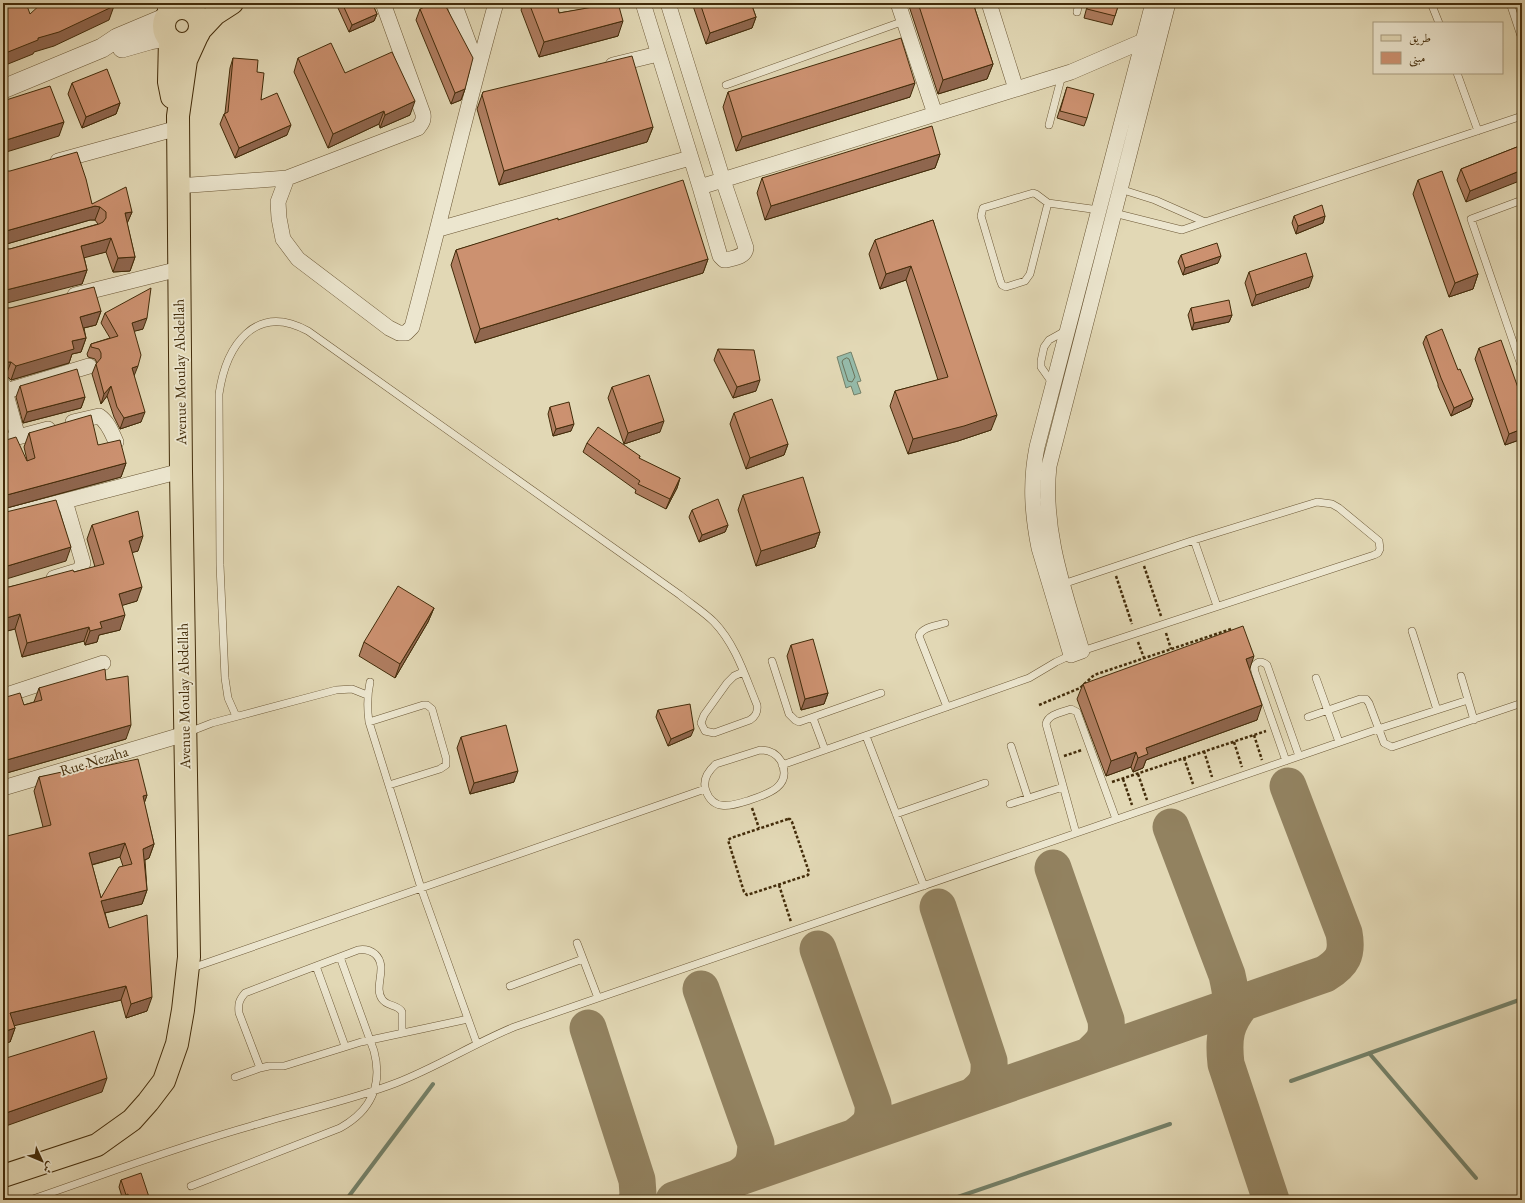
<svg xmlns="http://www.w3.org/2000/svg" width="1525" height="1203" font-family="'EB Garamond',Amiri,serif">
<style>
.water{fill:#95baa9;stroke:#748169}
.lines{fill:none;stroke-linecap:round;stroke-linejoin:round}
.shore{stroke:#6c735a;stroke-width:1}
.stream{stroke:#748169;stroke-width:4}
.taxiway{stroke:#928260;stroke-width:37}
.service-casing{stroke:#6b5735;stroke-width:8}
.minor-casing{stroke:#6b5735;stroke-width:16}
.tertiary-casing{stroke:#6b5735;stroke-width:20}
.primary-casing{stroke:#432c0a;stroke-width:24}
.path{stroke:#432c0a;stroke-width:2.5;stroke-dasharray:3 2;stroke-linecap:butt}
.service{stroke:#ece6cf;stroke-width:7}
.minor{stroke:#ece6cf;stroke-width:15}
.tertiary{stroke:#ece6cf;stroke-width:19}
.primary{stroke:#e2d8b5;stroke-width:22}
.wall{fill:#af7d60;stroke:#432c0a;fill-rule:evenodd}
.shaded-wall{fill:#8f664e;stroke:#432c0a}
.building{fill:#cc9170;stroke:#432c0a;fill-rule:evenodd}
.labels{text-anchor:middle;stroke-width:3.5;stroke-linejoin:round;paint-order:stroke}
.street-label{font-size:15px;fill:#432c0a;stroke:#ece6cf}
</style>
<rect width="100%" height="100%" fill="#e2d8b5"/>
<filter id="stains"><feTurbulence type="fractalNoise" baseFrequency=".005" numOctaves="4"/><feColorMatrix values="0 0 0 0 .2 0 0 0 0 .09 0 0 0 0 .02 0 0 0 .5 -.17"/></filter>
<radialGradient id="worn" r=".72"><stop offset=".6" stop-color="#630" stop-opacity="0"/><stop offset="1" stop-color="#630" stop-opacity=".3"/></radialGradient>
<!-- water -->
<path class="water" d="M851,352L861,381L857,382L861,393L854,395L851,386L846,388L837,357Z"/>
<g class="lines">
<!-- shore -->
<path class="shore" d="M847,358L849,359L855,377L852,382L848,381L842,362L843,360Z"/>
<!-- stream -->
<path class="stream" d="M1369,1053L1476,1178
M1291,1081L1522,999
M346,1200L433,1084
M949,1200L1170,1124"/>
<!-- taxiway -->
<path class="taxiway" d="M1171,827L1227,975C1232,997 1233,1004 1227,1026
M1053,868L1106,1020C1108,1039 1103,1043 1090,1055
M938,907L989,1061C990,1079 987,1085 973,1096
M818,949L873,1104C874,1123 869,1127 855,1137
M701,989L756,1144C755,1161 754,1168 739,1177
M1243,1002C1225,1023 1223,1038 1226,1064L1271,1200
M588,1028L637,1180L638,1194L637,1200
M674,1200L1325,974C1343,963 1348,954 1344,933L1288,786"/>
<defs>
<path id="service" d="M1431,3L1439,23
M1510,3L1522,39
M1077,12L1079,3
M1457,73L1478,131
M726,85L904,21
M1049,125L1062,75
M1522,200L1471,219L1522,368
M1048,203L1030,274L1025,281L1006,287L1002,285L1000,280L981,216L983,208L1033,193L1036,194L1048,203L1099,210
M1114,213L1182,230L1205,222L1155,200L1120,189
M1205,222L1522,116
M1053,384L1041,367V361L1044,347L1049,340L1067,330
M1194,540L1217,606
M1063,584L1194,540L1317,502L1332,504L1339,508L1379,541L1380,549L1378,553L1374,555L1082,651
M945,623C936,626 922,627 919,636L947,707
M1412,631L1437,710
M772,661L789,714L795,720L799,722L881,693
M1461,676L1474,720
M1316,678L1339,742
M370,682C367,696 367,708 369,722L421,888L477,1044
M236,716L228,698L225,678L220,565L219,394C226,346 255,302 308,331L680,595C691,604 704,612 714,622C736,645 745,676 757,705C758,712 756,716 750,720L714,733L705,731L701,723L704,715L727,683L734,676L743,672
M1308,717L1360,699H1366L1369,703L1384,743L1392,747L1522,703
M813,718L825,750
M369,722L423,705H427L432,709L446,758V765L440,769L389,785
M189,732L212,723L336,690L352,689L367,695
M866,736L924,886
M1011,746L1028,798
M760,750C769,750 776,753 781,761C793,786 768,794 750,800C734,805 714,813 706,791C702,780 708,771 716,764Z
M1286,761L1255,672L1254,666C1258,661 1262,661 1267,665L1299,756
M782,765L1029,678L1056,662L1071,655
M1010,804L1063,787
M896,814L985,783
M1076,833L1046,724C1048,714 1063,712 1071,709L1077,712L1116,819
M577,943L598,998
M316,966L345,1046
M192,968L705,789
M510,986L583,959
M260,1068L239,1013C238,1004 239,1000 245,993L358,950C364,949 370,950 375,954C389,967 373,986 382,999C387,1007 398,1004 402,1012V1032
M235,1077L260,1068L269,1066H284L361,1042L468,1019
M191,1186L340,1128C371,1111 383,1085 374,1051L340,957
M30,1200C103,1175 176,1147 251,1126C299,1111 349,1101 396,1083C437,1067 473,1044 514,1027L1378,729L1468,700"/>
<path id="minor" d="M164,3L168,15
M176,3L180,8
M454,3L478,68
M643,3L700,187L720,256L724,260H726C734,258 745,257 746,248L723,180L668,3
M898,3L935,114
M989,3L1016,89
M1153,3L1037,447C1030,482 1032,513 1039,548L1071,655L1082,651C1064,590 1042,530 1049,466L1168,3
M613,65L658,54
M58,161L178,128
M287,178L278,202L279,218L283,239L298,259L389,328L399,333H406L412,327C441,219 466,110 496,3
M177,186L287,178L418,128C422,123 424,120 423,114L383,3
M700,187L1071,72L1143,41L1150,42
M439,229L690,158
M75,295L179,269
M3,384L18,437L3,442
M3,392L89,366
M73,422L99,416C108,422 112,433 116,442
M18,437L48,429
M3,517L181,471
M54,578L77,571L80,569L83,563L65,501
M3,696L103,663
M3,788L185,734"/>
<path id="tertiary" d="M122,48L150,40L168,37
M3,89L102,48L117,38L167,17"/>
<path id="primary" d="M164 26a18 18 0 1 1 36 0a18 18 0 1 1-36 0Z
M200,30L215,14L232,3
M170,39L169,82L172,97
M3,1176L97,1145L132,1120L148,1102L164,1081L177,1044L183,1010L189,957L181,471L178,116L186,60L196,38"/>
</defs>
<!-- service casing -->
<use href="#service" class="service-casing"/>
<!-- minor casing -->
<use href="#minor" class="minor-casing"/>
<!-- tertiary casing -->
<use href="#tertiary" class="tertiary-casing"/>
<!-- primary casing -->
<use href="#primary" class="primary-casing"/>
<!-- path -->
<path class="path" d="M1144,566L1161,616
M1116,576L1132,624
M1166,633L1171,649
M1138,642L1144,658
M1039,705L1080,688L1093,676L1097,674L1231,629
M1254,735L1262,760
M1234,742L1242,767
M1204,751L1212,777
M1064,756L1082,750
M1184,758L1193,784
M1138,774L1147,800
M1123,779L1132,805
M1112,782L1266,731
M752,808L759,828
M788,819H790L792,822L809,872L808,875L747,895L744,892L728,840L731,838Z
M779,885L791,922"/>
<!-- service -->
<use href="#service" class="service"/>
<!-- minor -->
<use href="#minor" class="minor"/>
<!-- tertiary -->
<use href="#tertiary" class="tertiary"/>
<!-- primary -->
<use href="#primary" class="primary"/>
</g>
<!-- wall -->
<path class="wall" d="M340,3H372L377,14L374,21L349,32L338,8Z
M524,3H557L559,13L584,9L582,3H618V36L539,57L521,10Z
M692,3H751L756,17L752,28L706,44Z
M823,3H837L825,7Z
M908,3H973L993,64L987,79L938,94Z
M1088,3H1119L1112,25L1084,18Z
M420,9L465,89L461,100L451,104L416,20Z
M233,58L257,72L261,100L287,135L235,158L220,124L224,114L225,113L230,68Z
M298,58L345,73L410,115L380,128L379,124L328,148L294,72Z
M72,83L120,103L116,114L82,128L68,94Z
M1067,87L1087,118L1084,126L1057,118Z
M483,92L653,127L647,142L499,185L477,109Z
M728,92L910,97L736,151L723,107Z
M1522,145L1466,202L1457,180L1461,169Z
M940,154L935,168L765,220L757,193L762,178Z
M3,169L5,171L92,204L132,212L127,223L135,257L130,271L113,272L106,252L84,257L87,270L82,284L5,249H10L98,224L95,220H90L3,245Z
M1418,180L1478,274L1473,289L1449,297L1413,194Z
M1294,216H1325L1323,223L1296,234L1292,223Z
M558,220L708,259L703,273L475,343L451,265L456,250Z
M933,220L991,430L958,441L908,454L890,406L895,391L938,380L906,280L880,289L869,254L875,240Z
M1181,255L1218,263L1183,275L1178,262Z
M1249,272L1309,287L1252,306L1245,283Z
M3,306L5,308L101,311L96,325L84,328L86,338L81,352L72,354L69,363L11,380L6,375H3Z
M1191,308L1232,315L1229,322L1192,330L1188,315Z
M105,313L143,329L134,331V377L141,422L120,429L114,417L107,396L101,404L92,374L96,364L97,363L95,359L88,357L87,354L91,344L110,338L101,323Z
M1426,336L1458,370L1473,399L1470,407L1451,416L1438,386V384L1423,343Z
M1479,348L1522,439L1505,445L1475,359Z
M718,349L756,391L733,398L714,360Z
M20,386L85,397L81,408L23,423L16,397Z
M612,387L660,432L624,444L608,398Z
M550,407L571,431L553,436L548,414Z
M734,413L788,444L784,455L746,469L730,424Z
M29,433L98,445L126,463L121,477L3,509V441L27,461V460L24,447Z
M587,443L640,456L639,459L680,478L677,488L666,509L635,493L636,490L583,452Z
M743,495L820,532L815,547L756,566L738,510Z
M692,510L728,525L725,532L699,542L689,517Z
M92,525L138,551L132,552L137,601L122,605L120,630L99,635L97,642L85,645L84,641L22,657L15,629L3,632L9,587L74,572L95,567L87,539Z
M434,608L428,622L395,678L359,656L364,642Z
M791,645L828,693L824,704L801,710L787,656Z
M1249,669L1257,720L1146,760L1143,768L1133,772L1131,767L1106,776L1077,699L1083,684Z
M106,680L126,739L3,774V698L24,705L34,702L39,688Z
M658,710L691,736L668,746L656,717Z
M461,737L514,782L470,794L457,748Z
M90,769L147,795L144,803L154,844L149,858L145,860L147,890L142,904L105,913L109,928L147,1011L126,1018L121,1000L14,1025L15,1028L10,1042L43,827L34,791L39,777ZM120,857L123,866L101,898L92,865Z
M121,1180L149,1197L153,1200H123L119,1187Z"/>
<!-- shaded-wall -->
<path class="shaded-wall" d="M827,3H837L825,7Z
M114,6L109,20L54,46L34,52L33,54L3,66V54L38,38Z
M377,14L374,21L349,32L352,25Z
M756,17L752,28L706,44L710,33Z
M623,21L618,36L539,57L544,42Z
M993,64L987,79L938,94L943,80Z
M915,83L910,97L736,151L742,137Z
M465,89L461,100L451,104L455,93Z
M415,101L410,115L380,128L385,115Z
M120,103L116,114L82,128L86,117Z
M384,111L379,124L328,148L333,134Z
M64,122L59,136L3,153V141Z
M291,125L287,135L235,158L239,148Z
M653,127L647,142L499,185L504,171Z
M940,154L935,168L765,220L771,206Z
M1522,170V180L1466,202L1470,191Z
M95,206L100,207L95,220H90L3,245V233L6,231Z
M132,212L126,226L125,213Z
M1325,216L1323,223L1296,234L1298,226Z
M111,238L106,252L76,260L81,246Z
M1221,256L1218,263L1183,275L1185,268Z
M135,257L130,271L113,272L118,258Z
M708,259L703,273L475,343L480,329Z
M911,266L906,280L880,289L886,274Z
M87,270L82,284L3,304V292L6,290Z
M1478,274L1473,289L1449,297L1455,283Z
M1313,276L1309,287L1252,306L1256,295Z
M101,311L96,325L75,330L80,317Z
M1232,315L1229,322L1192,330L1194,323Z
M147,318L143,329L128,333L132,323Z
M86,338L81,352L72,354L69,363L11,380L16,366L72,341Z
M5,362H11L6,375H3V364Z
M138,366L134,376L132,368Z
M760,380L756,391L733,398L737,387Z
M111,386L107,396L101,404L104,394Z
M85,397L81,408L23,423L27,412Z
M1473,399L1470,407L1451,416L1454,408Z
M5,412L3,418V413Z
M145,412L141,422L120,429L124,418Z
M997,415L991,430L958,441L908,454L913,439Z
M664,421L660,432L624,444L628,433Z
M574,424L571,431L553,436L556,429Z
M1522,429V439L1505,445L1509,434Z
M788,444L784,455L746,469L750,458Z
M126,463L121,477L3,509V496Z
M680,478L677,488L666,509L670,499Z
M728,525L725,532L699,542L702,535Z
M820,532L815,547L756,566L761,551Z
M143,536L138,551L124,555L129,541Z
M71,547L66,561L3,580L4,567Z
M142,587L137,601L114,608L119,594Z
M434,608L428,622L395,678L400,664Z
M20,614L15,629L3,632V619Z
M125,615L120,630L99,635L97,642L85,645L90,631L100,622Z
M89,627L84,641L22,657L27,643Z
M7,648L3,660V649Z
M1254,656L1249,671L1246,659Z
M828,693L824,704L801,710L805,699Z
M1262,705L1257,720L1146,760L1143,768L1133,772L1138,758L1146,748Z
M131,725L126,739L3,774V761Z
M694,729L691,736L668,746L671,739Z
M1136,752L1131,767L1106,776L1111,761Z
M518,771L514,782L470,794L474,783Z
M147,795L142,810L143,796Z
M125,843L120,857L83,867L89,853Z
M154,844L149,858L138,863L143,849Z
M147,890L142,904L96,915L101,901Z
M126,986L121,1000L5,1028L10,1013Z
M152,997L147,1011L126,1018L131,1004Z
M15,1028L10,1042L3,1044V1032Z
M107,1078L102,1092L3,1127V1114Z
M128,1194L126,1200H124L126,1195Z"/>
<!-- building -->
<path class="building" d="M3,3H26L30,14L42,3H113L114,6L59,32L38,38V40L3,54Z
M342,3H372L377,14L352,25Z
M434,3H444L473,58L465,89L455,93L420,9Z
M529,3H557L559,13L593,7L592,3H618L623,21L544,42Z
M700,3H751L756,17L710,33Z
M918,3H973L993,64L943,80Z
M1089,3H1119L1115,16L1087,9Z
M901,38L915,83L742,137L728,92Z
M331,43L345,73L392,52L415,101L385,115L384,111L333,134L298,58Z
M632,56L653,127L504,171L482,95L483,92Z
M233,58L258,60L257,72L264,73L261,100L277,93L291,125L239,148L224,114L228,112Z
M107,69L120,103L86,117L72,83Z
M50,86L64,122L3,141V101Z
M1067,87L1094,94L1087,118L1060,111Z
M932,126L940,154L771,206L762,178Z
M1522,145V170L1470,191L1461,169Z
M77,152L86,179L92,204L126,187L132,212L125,213L135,257L118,258L111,238L81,246L87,270L6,290L3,292V247L5,249H10L99,224L103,222L106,218V212L100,207L95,206L6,231L3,233V169L5,171H10Z
M1442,171L1478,274L1455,283L1418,180Z
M683,180L708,259L480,329L456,250L558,218V220Z
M1322,205L1325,216L1298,226L1294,216Z
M933,220L997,415L964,426L913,439L895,391L948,377L911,266L886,274L875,240Z
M1217,243L1221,256L1185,268L1181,255Z
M1306,253L1313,276L1256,295L1249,272Z
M94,287L101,311L80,317L86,338L72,341L74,349L16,366L11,362H5L3,364V306L5,308H10Z
M151,288L147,318L132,323L141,355L138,366L132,368L145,412L124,418L117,407L111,386L104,394L96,364L101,358V353L99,349L91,347V344L118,336L105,313Z
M1229,300L1232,315L1194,323L1191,308Z
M1442,329L1458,370L1460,369L1473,399L1454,408L1441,378L1426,336Z
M1501,340L1522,399V429L1509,434L1479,348Z
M718,349L754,350L760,380L737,387Z
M77,369L85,397L27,412L20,386Z
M649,375L664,421L628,433L612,387Z
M772,399L788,444L750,458L734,413Z
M569,402L574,424L556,429L550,407Z
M3,406L5,412L3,413Z
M91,415L98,445L120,440L126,463L3,496V441L16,437L27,461L35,458L29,433Z
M598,427L640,456L639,458L680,478L670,499L638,484L640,481L587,443Z
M803,477L820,532L761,551L743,495Z
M718,499L728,525L702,535L692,510Z
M56,500L71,547L4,567V570L3,571V510L6,512Z
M138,511L143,536L129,541L142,587L119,594L125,615L100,622L102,628L90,631L89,627L27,643L20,614L3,619V585L9,587L73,570L74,572L104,564L92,525Z
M398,586L434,608L400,664L364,642Z
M1243,626L1254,656L1246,659L1262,705L1146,748L1148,754L1138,758L1136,752L1111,761L1083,684Z
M3,632L7,648L3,649Z
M813,639L828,693L805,699L791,645Z
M105,669L106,680L128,676L131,725L3,761V698L20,693L24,705L42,700L39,688Z
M690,704L694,729L671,739L658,710Z
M506,725L518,771L474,783L461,737Z
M138,759L147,795L143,796L154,844L143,849L147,890L101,901L109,928L147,915L152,997L131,1004L126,986L10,1013L15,1028L3,1032V837L51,825L39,777L89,766L90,769ZM125,843L132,864L119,867L101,898L89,853Z
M94,1031L107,1078L3,1114V1059Z
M141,1173L149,1197L152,1196L153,1200H130L128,1194L126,1195L121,1180Z"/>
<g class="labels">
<!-- street labels -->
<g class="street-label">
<text transform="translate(180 372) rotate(-91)" y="5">Avenue Moulay Abdellah</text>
<text transform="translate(184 696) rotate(-91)" y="5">Avenue Moulay Abdellah</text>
<text transform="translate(94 761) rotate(-17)" y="5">Rue Nezaha</text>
</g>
</g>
<!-- margin -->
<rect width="1525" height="1203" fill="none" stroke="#e2d8b5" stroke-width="16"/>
<rect x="4" y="4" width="1517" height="1195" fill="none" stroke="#432c0a" stroke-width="2"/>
<rect x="8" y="8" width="1509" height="1187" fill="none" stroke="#432c0a"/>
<!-- legend -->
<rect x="1373" y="22" width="130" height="52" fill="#ece6cf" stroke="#a89c80"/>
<rect x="1381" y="35" width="20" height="6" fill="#e2d8b5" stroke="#a89c80"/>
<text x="1409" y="42" font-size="12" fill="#432c0a">طريق</text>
<rect x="1381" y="52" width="20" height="12" fill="#cc9170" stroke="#a89c80"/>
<text x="1409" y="62" font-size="12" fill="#432c0a">مبنى</text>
<!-- north arrow -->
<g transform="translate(42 1161) rotate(134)" stroke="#ece6cf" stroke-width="3" paint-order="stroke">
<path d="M0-3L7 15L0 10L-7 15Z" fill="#432c0a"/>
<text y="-6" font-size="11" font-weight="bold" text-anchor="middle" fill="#432c0a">ش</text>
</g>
<rect width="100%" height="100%" filter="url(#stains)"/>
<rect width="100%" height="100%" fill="url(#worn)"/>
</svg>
